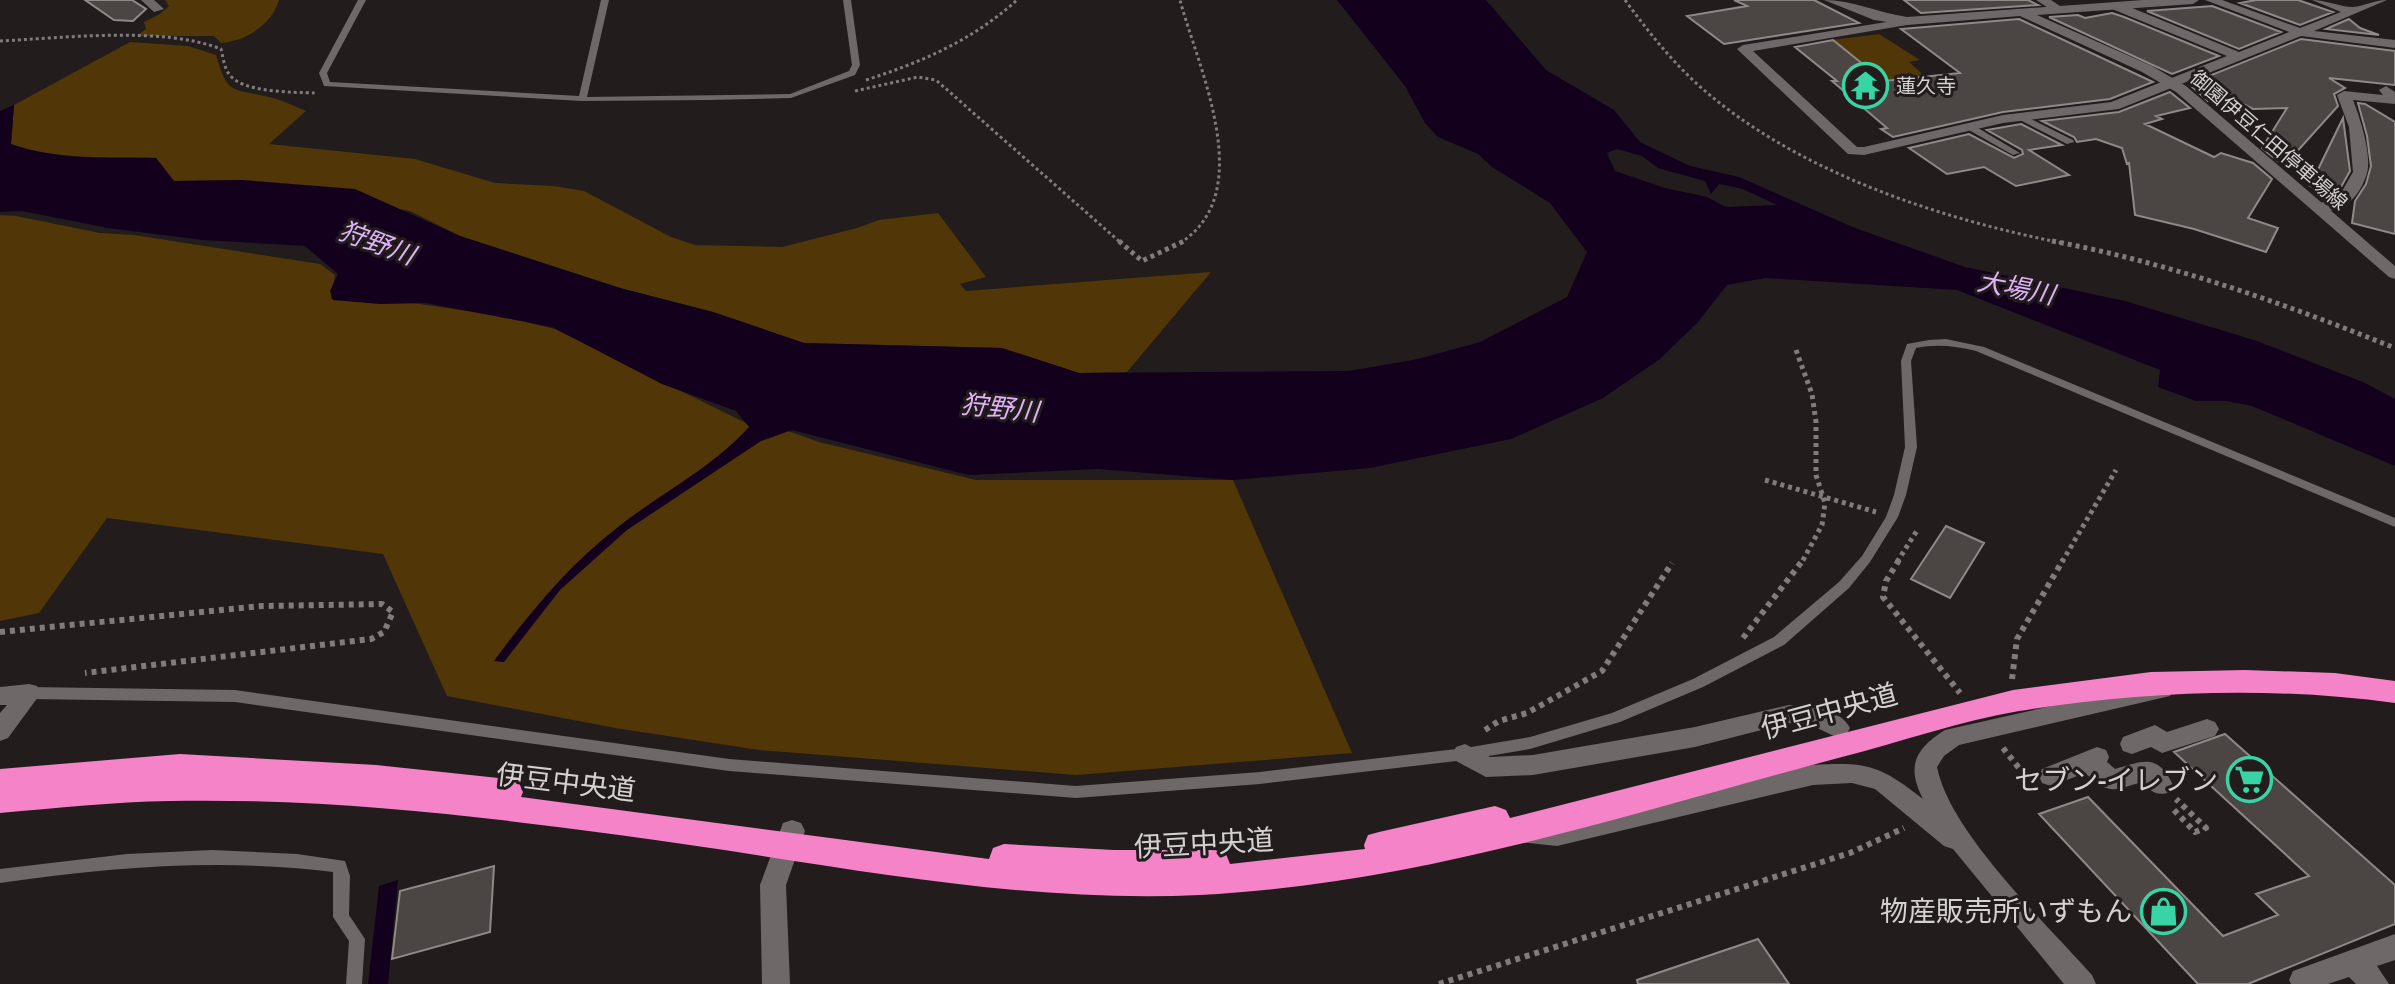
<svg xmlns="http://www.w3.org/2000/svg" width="2395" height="984" font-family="'Archivo Narrow','Noto Sans JP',sans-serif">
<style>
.green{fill:#513607}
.water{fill:#12001d;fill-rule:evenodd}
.building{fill:#4b4644;stroke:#8f8987;stroke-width:2}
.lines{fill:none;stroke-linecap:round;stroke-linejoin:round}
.path-far2{stroke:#807b7c;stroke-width:3;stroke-dasharray:3 3;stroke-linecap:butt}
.path-far1{stroke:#807b7c;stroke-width:5;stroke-dasharray:4 4;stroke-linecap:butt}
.path{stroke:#807b7c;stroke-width:6;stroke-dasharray:5 5;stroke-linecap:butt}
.lane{fill:#6e6868;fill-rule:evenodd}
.street{fill:#6e6868;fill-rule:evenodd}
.secondary{fill:#6e6868;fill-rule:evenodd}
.highway{fill:#f483c8;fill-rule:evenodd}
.labels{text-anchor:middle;stroke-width:6;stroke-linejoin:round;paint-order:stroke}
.far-poi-label{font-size:20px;fill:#d5d1d2;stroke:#221c1d;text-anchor:start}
.far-street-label{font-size:20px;fill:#d5d1d2;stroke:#221c1d}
.water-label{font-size:26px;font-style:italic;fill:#e0b2f9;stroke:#221c1d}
.near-street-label{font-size:28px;fill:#d5d1d2;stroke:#221c1d}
.near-poi-label{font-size:28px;fill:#d5d1d2;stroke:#221c1d;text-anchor:end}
</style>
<rect width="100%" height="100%" fill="#221c1d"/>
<!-- green -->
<path class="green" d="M165,0H279C272,25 245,41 221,43L214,36H137L146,29L144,22L160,14L169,6Z
M1879,34L1920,60L1909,62L1938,88L1903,92L1832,40Z
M130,42L188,46L216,55C228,96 232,88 269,97C282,100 294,106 306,111L269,144L415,159L495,183L554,186L584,191L671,237L695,245L782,247L857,228L879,220L938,213L986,277L960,284L966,291L1211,272L1127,372L1079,373L1002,348L804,343L713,312L620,288L460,236L410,211L242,180L174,181L156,158C108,157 58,160 11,144L14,105Z
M0,215L16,216L100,233L134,235L320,264L335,275L331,299L413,303L501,316L555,329L752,426L788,431L819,442L976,480H1233L1352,753L1076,775L759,750L615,728L447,696L383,554L107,518L39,613L0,621Z"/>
<!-- water -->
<path class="water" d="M1337,0H1486L1546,70L1614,110L1640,142L1690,166L1739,177L1855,228L1965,267L2125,301L2257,341L2365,383L2395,399V466L2252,406L2226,401H2196L2158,387L2160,370L1957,290L1765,278L1727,285L1698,322L1660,359L1603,398L1511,439L1370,468L1233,480L1098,469L968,475L792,430L761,441L627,530L560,590L504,662L494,661C531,611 569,565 618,527C661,493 712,468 749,427L736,411L662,384L552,327L426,303L380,304L333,300L330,291L338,274L305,246L203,240L108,228L22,211L0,212V111L14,105L11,144C57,161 109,157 156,158L174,181L242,180L355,189L460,236L620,288L713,312L804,343L1002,348L1079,373L1349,371L1418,359L1480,342L1567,297L1587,252L1550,203L1492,167L1478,154L1438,137L1425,123L1405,86ZM1617,149L1642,156L1658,168L1705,181L1711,194L1719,184L1743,189L1777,205L1726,207L1707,197L1665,188L1615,171L1607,153Z
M398,880L388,984H368L379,886Z"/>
<!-- building -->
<path class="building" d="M85,0H132L146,9L133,21L114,20Z
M1734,0H1814L1859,23L1724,44L1687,16L1747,6Z
M1904,0H2028L2038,5L1921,13Z
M2256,0H2298L2333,12L2300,25L2240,3Z
M2212,6L2281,32L2239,49L2147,11Z
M2112,13L2124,17L2219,56L2172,74L2049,17L2078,15L2085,18Z
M2019,19L2153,82L2110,99L2003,112L1893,137L1881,129L1887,128L1832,81H1837L1795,47L1833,40L1884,81L1960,73L1901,29Z
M2349,19L2360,28L2379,35L2326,29Z
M2301,39L2395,51V85L2329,78L2345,88L2334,94L2338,106L2284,166L2262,148L2287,108L2253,109L2226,95L2208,101L2189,84Z
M2170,92L2190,108L2156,116L2162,119L2145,124L2214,157L2221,153L2253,163L2272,179L2248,218L2278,228L2266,252L2194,229L2135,215L2129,163L2127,164L2122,148L2096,139L2077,142L2074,137L2042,121L2119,112Z
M2358,103L2365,104L2395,122V234L2352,223L2355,201L2366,184L2371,166L2367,136Z
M2343,118L2350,171L2337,194L2310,186Z
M2021,124L2062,145L2029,150L2069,175L2016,186L1984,167L1947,174L1909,148L1969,134L2014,158L2023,154L2022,150L1987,130Z
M1946,526L1984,543L1950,598L1911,579Z
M2225,734L2395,885V924L2248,984H2198L2039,814L2088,797L2223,936L2278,915L2256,894L2309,876L2174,752Z
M494,866L490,932L392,959L400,891Z
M1758,939L1789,984H1638L1637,980Z"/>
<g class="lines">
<!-- path-far2 -->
<path class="path-far2" d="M1625,0C1647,30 1669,58 1696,83C1793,171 1937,218 2062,243
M0,41C63,38 163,26 221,49C223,57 224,67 229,74C242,93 293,92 315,93
M866,80C922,62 973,40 1017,0
M855,91L918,77L936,80L1121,243
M1180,243C1259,193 1198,68 1180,0"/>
<!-- path-far1 -->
<path class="path-far1" d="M1119,241L1142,261L1184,241
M2052,241C2170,263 2283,303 2395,348
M1796,350L1812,394L1816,422V475L1825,503L1822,525L1802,562
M1765,480L1876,512
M1897,562L1918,529
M2062,562L2116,470"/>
<!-- path -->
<path class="path" d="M1899,560L1886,581L1883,597L1960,693
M0,632L262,606L382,604L393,612L384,632L371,639L85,673
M1743,638L1803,560
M2012,679L2017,639L2063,560
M1485,730L1499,721L1527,713L1602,671L1672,563
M2003,748L2027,778
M2174,810L2195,832L2206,828L2176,799
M1439,984L1850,853L1904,828"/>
<!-- lane -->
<path class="lane" d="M358,0H366L327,73L330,82L579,96L601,0H609L587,97L790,94L849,71L852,65L843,0H851L860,65L855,75L791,98L710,100L582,101L324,86L319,73Z
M2021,114L2073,140L2074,142L2067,144L2018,119L2017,117Z
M1967,125H1973L2020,153L2013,155L1967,129Z
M1946,339L1984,347L2395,518V527L1976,351C1956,346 1936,344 1916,348L1911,361L1917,447L1906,495L1898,517L1870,562L1849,588L1784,645L1703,687L1620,722L1530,749L1465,760L1260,784L1076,798L729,771L235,702L29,699L24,697L22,693L24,689L29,687L235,690L729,759L1076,786L1260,772L1465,748L1530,737L1612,713L1693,679L1774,637L1839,582L1862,556L1886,517L1894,495L1905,447L1901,361L1907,344L1929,340Z
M212,850L297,854L345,861L350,876L349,915L365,939L362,984H346L349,941L333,917V872C221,858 111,867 0,883V869L127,854Z"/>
<!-- street -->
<path class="street" d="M141,0H154L164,9L154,12Z
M2036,0H2051L2066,10L2056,13Z
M2205,0H2222L2300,28L2341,12L2312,0C2325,0 2345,8 2353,7C2365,6 2374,0 2387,0L2314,31L2395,40V48L2301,36L2119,109L2003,123L1864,155L1848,154L1737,49L1743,45L1911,18V24L1907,25L1753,51L1857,147H1864L2003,115L2111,102L2227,56L2112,9V3H2120L2239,52L2289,32Z
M2386,86L2395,92V104L2353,100C2360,118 2372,154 2367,173C2359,200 2340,216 2312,210V204L2337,200L2353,172L2349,127L2337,95L2344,91L2383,95L2379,90Z
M29,684L37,686L41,693L8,738L0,741V713L7,705H0V687Z
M1789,705C1809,706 1840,708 1850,728L1846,735L1838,738L1811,725L1789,723L1695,747L1533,775L1486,777L1456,761L1453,754L1456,747L1465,744L1490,757L1533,755L1695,727Z
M2207,719L2215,722L2219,729L2215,736L2162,753L2151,747L2132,754L2123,751L2120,744L2123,737L2155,725L2167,732Z
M2097,747L2106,750L2109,757L2107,762L2115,769C2143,761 2158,753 2173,785L2170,792C2156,797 2151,791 2142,782C2112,791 2110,795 2085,773L2051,786L2042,783L2039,776L2042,769Z
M792,820L801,823L805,831L786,885L790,984H762L760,885L783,823Z
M2395,934V960L2377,966L2389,984H2356L2349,977L2328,984H2291L2289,980L2293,971Z"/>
<!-- secondary -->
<path class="secondary" d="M1824,0C1852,0 1879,13 1907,17L2143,0H2199L2193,4L2037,15L2152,66L2186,86L2395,266V279L2389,277L2176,92L2142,72L2020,16L1907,25L1874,20Z
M2162,681L2170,684L2174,690L2170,696L1959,745L1944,756L1937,767C1950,833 2046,923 2092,975L2096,984H2064L1953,849L1944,846L1875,789L1852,783L1813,785L1557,846L1520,842L1516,834L1520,826L1529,823L1557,824L1813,765C1868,762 1879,765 1923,799C1906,766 1915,749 1945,730Z"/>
<!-- highway -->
<path class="highway" d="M2245,670L2335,673L2395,681V703C2269,686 2144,691 2019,711C1960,721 1900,742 1842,757C1631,813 1419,884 1200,895C1005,904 812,860 619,835C471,815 320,798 170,801C113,802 57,808 0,813V769L180,754L376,765L508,779L519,783L523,792L521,797L989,859L993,848L1004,844L1114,850H1215L1226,854L1230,864L1365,849L1364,845L1368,835L1379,832L1495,806L1506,810L1510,818L2013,690L2151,672Z"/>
</g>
<!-- icons -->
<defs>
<symbol id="temple-ring" viewBox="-11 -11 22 22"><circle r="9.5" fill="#221c1d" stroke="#38d4a6" stroke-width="1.5"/><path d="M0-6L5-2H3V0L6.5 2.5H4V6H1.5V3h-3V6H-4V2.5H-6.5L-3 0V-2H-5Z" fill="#38d4a6"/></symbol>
<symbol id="supermarket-ring" viewBox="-11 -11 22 22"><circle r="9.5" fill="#221c1d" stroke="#38d4a6" stroke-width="1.5"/><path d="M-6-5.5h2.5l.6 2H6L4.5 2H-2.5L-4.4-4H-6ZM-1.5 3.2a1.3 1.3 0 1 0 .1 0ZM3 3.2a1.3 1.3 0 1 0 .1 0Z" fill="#38d4a6"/></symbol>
<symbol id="shop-ring" viewBox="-11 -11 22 22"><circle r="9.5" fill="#221c1d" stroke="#38d4a6" stroke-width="1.5"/><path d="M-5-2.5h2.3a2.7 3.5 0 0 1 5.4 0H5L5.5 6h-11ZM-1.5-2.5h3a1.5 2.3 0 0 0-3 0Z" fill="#38d4a6"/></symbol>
</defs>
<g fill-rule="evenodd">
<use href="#temple-ring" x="1840" y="60" width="51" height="51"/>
<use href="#supermarket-ring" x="2224" y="754" width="51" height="51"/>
<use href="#shop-ring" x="2138" y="886" width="51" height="51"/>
</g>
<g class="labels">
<!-- far-poi labels -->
<g class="far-poi-label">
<text x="1896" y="93">蓮久寺</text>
</g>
<!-- far-street labels -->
<g class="far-street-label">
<text transform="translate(2269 140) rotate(41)" y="7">御園伊豆仁田停車場線</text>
</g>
<!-- water labels -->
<g class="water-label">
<text transform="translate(377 243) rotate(20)" y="9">狩野川</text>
<text transform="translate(2016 288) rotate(11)" y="9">大場川</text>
<text transform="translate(1000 408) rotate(6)" y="9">狩野川</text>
</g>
<!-- near-street labels -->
<g class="near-street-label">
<text transform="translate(1829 711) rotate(-15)" y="10">伊豆中央道</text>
<text transform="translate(566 782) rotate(7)" y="10">伊豆中央道</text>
<text transform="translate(1204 843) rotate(-3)" y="10">伊豆中央道</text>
</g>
<!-- near-poi labels -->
<g class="near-poi-label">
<text x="2218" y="790">セブン-イレブン</text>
<text x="2132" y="921">物産販売所いずもん</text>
</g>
</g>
</svg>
